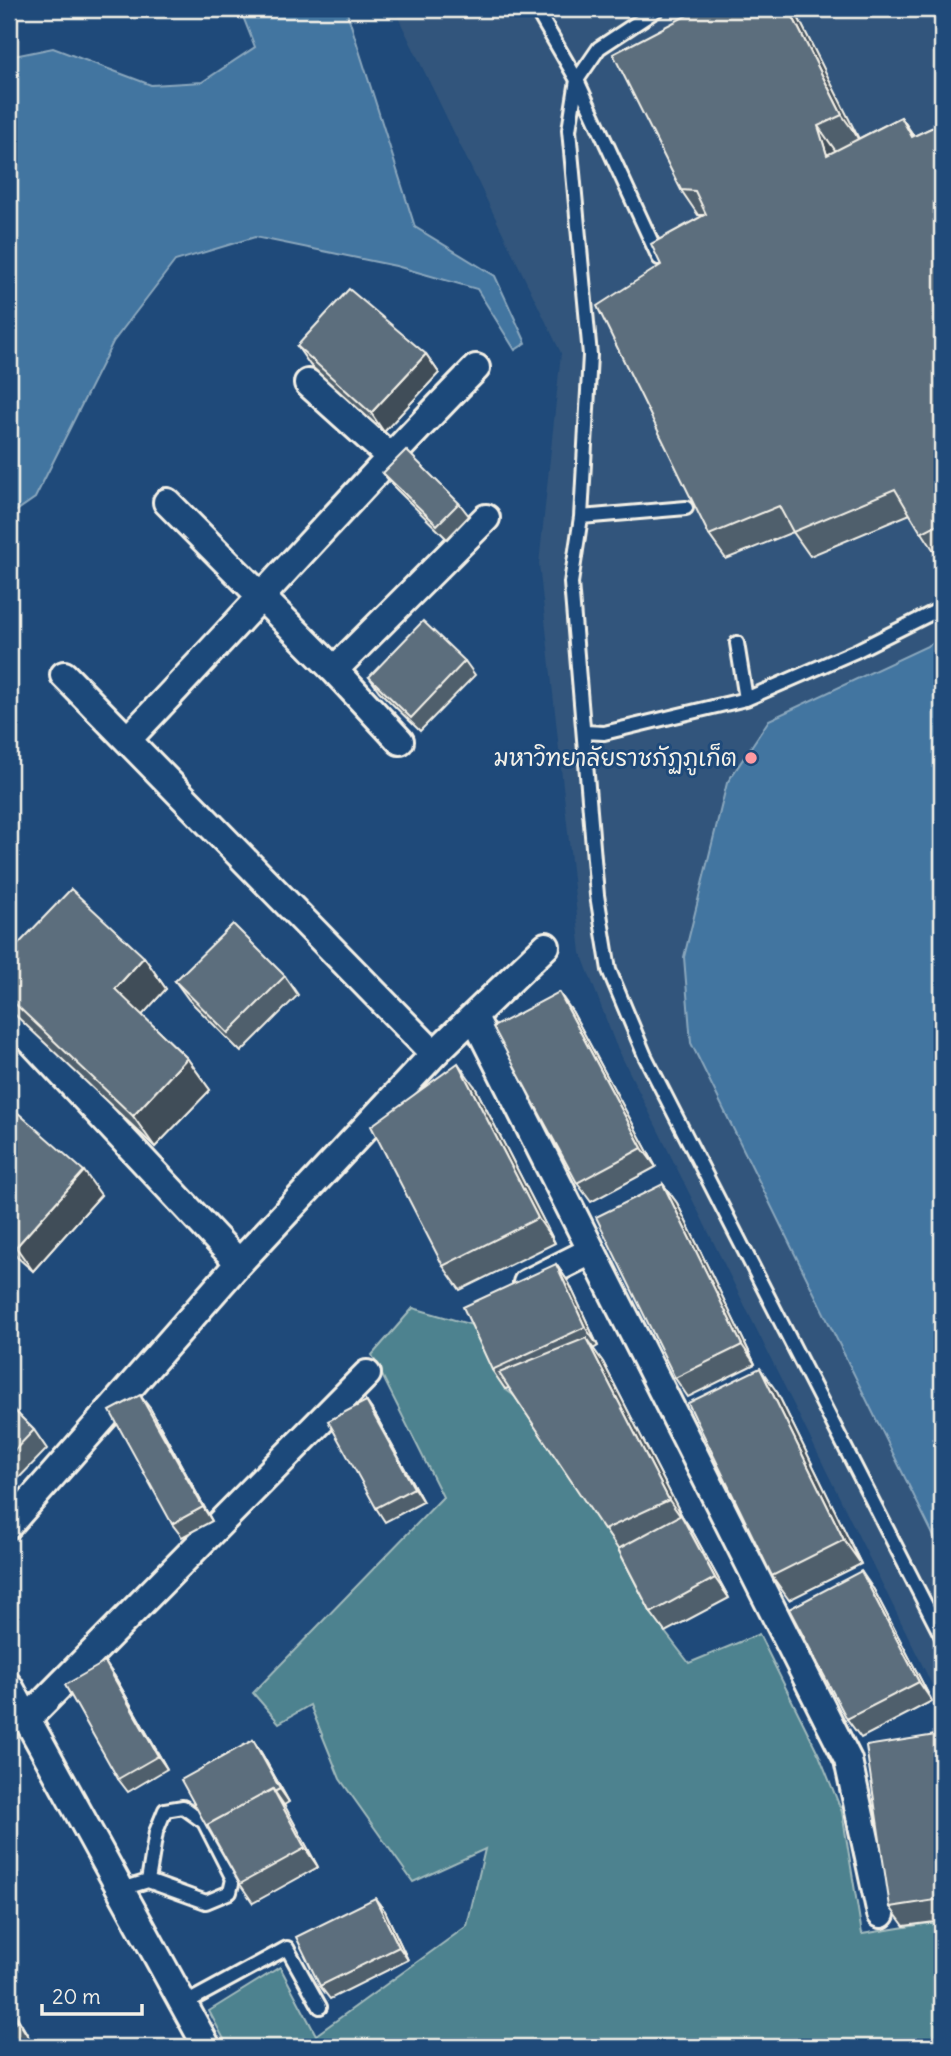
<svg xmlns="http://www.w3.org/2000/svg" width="951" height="2056" font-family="Delius,'Playpen Sans Thai',sans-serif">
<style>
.built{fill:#31557b}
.green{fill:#4e828f;stroke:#a1babc;stroke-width:2}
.water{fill:#4375a0;stroke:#8aa7bd;stroke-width:2}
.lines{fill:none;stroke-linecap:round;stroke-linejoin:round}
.lane-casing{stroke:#f4f1e8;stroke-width:18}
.street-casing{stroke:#f4f1e8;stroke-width:32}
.lane{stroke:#1f4a7a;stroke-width:12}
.street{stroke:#1f4a7a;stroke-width:26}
.wall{fill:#4f5f6c;stroke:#f4f1e8;stroke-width:2}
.shaded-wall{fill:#404d58;stroke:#f4f1e8;stroke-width:2}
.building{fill:#5c6e7d;stroke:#f4f1e8;stroke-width:2}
.poi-dot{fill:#ff9aa2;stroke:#1f4a7a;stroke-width:2.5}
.labels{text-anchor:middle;stroke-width:6;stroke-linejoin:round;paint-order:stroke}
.poi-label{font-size:23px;fill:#f4f1e8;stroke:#1f4a7a;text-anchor:end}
</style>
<rect width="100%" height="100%" fill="#1f4a7a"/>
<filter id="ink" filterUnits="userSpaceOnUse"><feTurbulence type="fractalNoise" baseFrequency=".0143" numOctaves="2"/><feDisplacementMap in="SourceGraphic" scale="14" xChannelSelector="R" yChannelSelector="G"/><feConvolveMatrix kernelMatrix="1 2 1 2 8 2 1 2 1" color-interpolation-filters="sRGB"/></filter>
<g filter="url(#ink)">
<!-- built -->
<path class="built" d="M394,9H942V1705L615,1043L581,953L539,564L561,353Z"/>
<!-- green -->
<path class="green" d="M413,1308L476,1326L505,1389L516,1397L631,1568L665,1632L689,1663L759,1634L819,1755L842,1812L862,1934L942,1921V2047H228L209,2011L280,1967L316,2035L467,1926L485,1849L413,1882L340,1779L310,1705L279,1723L253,1693L443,1497L372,1355Z"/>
<!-- water -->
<path class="water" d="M240,9H346L415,227L495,276L526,343L515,350L477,289L396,266L255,237L175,261L113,342L35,498L9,516V57L53,48L151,85L202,82L255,47Z
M942,639V1553L691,1043L684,957L727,783L769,720Z"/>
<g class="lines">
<defs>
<path id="lane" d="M536,9L577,80L659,258
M658,9L599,48L577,80L569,130L590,355L581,517L571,583L597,895L609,970L645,1056L942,1637
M581,517L686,508
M746,699L856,651L942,608
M584,732L604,733L746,699L737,643
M122,1889L148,1881L206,1902L230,1892L233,1879L204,1822L183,1807L165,1810L156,1832L148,1881
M184,2004L287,1948L320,2007"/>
<path id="street" d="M308,383L389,456
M167,502L334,670L400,741
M334,670L486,518
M64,675L434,1054
M128,739C245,617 357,489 476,368
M9,1017L239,1263
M474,1017L848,1760L881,1914
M527,1283L591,1251
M9,1525L239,1263L434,1054L546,946
M9,1686L207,2047
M29,1717L367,1374"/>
</defs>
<!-- lane casing -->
<use href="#lane" class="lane-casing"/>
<!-- street casing -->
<use href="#street" class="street-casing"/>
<!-- lane -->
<use href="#lane" class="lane"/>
<!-- street -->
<use href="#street" class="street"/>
</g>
<!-- wall -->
<path class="wall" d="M699,9H794L858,139L901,117L914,136L942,123V555L938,557L910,514L810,556L793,532L726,559L709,535L661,265L704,215H698L681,190Z
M297,346L426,354L439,373L384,432L310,365Z
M383,473L459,503L469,516L447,539L393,486Z
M465,661L475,675L420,731L379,691L369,677Z
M9,954L144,957L166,989L142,1015L187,1058L210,1090L155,1147L9,1009Z
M285,976L298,995L241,1052L189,1000L175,981Z
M572,1011L656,1167L591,1202L577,1183Z
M475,1087L555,1243L460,1290L443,1266Z
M9,1105L101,1195L33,1271L9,1250Z
M663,1184L677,1203L755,1364L688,1397L675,1378Z
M556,1264L569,1283L598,1346L593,1349L603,1362L682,1516L694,1534L729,1598L665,1632L651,1613L618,1549L509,1388L505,1389L492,1370Z
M777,1392L861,1564L789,1600L772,1576Z
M366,1401L375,1414L423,1502L385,1522L376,1508Z
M9,1405L34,1430L47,1449L13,1484L9,1480Z
M150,1408L212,1521L182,1537L172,1524Z
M874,1590L932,1701L861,1738L847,1719Z
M114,1675L167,1769L128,1792L118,1779Z
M942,1734V1921L904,1926L890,1907Z
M253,1740L262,1754L289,1802L284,1805L318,1867L253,1903L240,1884L208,1829Z
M385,1911L408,1960L330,1999L320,1986Z
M9,2003L31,2041L21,2047H9Z"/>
<!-- shaded-wall -->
<path class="shaded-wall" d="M789,9H794L859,139L842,115Z
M901,117L918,142L912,137Z
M818,126L835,150L844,179L827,155Z
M426,354L439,373L384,432L371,413Z
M144,957L166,989L137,1021L115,989Z
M559,992L572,1011L656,1167L642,1148Z
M187,1058L210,1090L155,1147L133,1116Z
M458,1063L475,1087L555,1243L538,1218Z
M84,1171L101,1195L33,1271L16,1247Z
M663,1184L677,1203L755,1364L742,1345Z
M556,1264L569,1283L598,1346L585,1327Z
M586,1338L603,1362L682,1516L694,1534L729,1598L715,1578L686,1524L669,1500Z
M760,1368L777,1392L861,1564L844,1540Z
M140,1395L150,1408L212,1521L203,1507Z
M366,1401L375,1414L423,1502L414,1488Z
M861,1571L874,1590L932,1701L919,1682Z
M105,1662L114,1675L167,1769L158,1756Z
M253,1740L262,1754L289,1802L280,1789Z
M273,1789L286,1808L318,1867L305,1848Z
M375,1898L385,1911L408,1960L399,1947Z
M9,2003L31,2041L9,2007Z"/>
<!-- building -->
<path class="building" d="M699,9H789L842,115L818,126L827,155L901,117L912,137L942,123V522L921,533L895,489L793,532L779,506L709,535L597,306L661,265L651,244L706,214L695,191L681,190L613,54Z
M349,289L426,354L371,413L297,346Z
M406,450L459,503L437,525L383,473Z
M423,621L465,661L411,718L369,677Z
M71,889L144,957L115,989L187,1058L133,1116L9,998V954Z
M233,924L285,976L228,1033L175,981Z
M559,992L642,1148L577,1183L493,1027Z
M458,1063L538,1218L443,1266L371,1126Z
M9,1105L84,1171L16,1247L9,1240Z
M663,1184L742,1345L675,1378L596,1217Z
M556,1264L585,1327L492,1370L463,1307Z
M586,1338L669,1500L604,1530L499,1373Z
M760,1368L844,1540L772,1576L688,1403Z
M140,1395L203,1507L172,1524L110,1411Z
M366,1401L414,1488L376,1508L328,1421Z
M9,1405L34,1430L9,1456Z
M681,1515L715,1578L651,1613L618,1549Z
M861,1571L919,1682L847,1719L789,1609Z
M105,1662L158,1756L118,1779L65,1685Z
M942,1734V1899L890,1907L866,1746Z
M253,1740L280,1789L274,1792L273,1789L207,1825L208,1829L181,1780Z
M273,1789L305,1848L240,1884L207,1825Z
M375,1898L399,1947L320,1986L296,1937Z
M9,2007L17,2022L9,2027Z"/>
</g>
<!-- markers -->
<circle class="poi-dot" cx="751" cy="758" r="7"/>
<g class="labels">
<!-- poi labels -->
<g class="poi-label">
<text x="737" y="766">มหาวิทยาลัยราชภัฏภูเก็ต</text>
</g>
</g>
<!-- margin -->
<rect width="951" height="2056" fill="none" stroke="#1f4a7a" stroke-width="35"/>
<rect x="18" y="18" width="916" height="2021" fill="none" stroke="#f4f1e8" stroke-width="2.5" filter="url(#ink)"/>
<!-- scale -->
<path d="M42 2004v10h100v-10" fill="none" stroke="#f4f1e8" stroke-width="3.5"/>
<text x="52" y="2004" font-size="21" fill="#f4f1e8" stroke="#1f4a7a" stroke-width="5" paint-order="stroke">20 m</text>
</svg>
